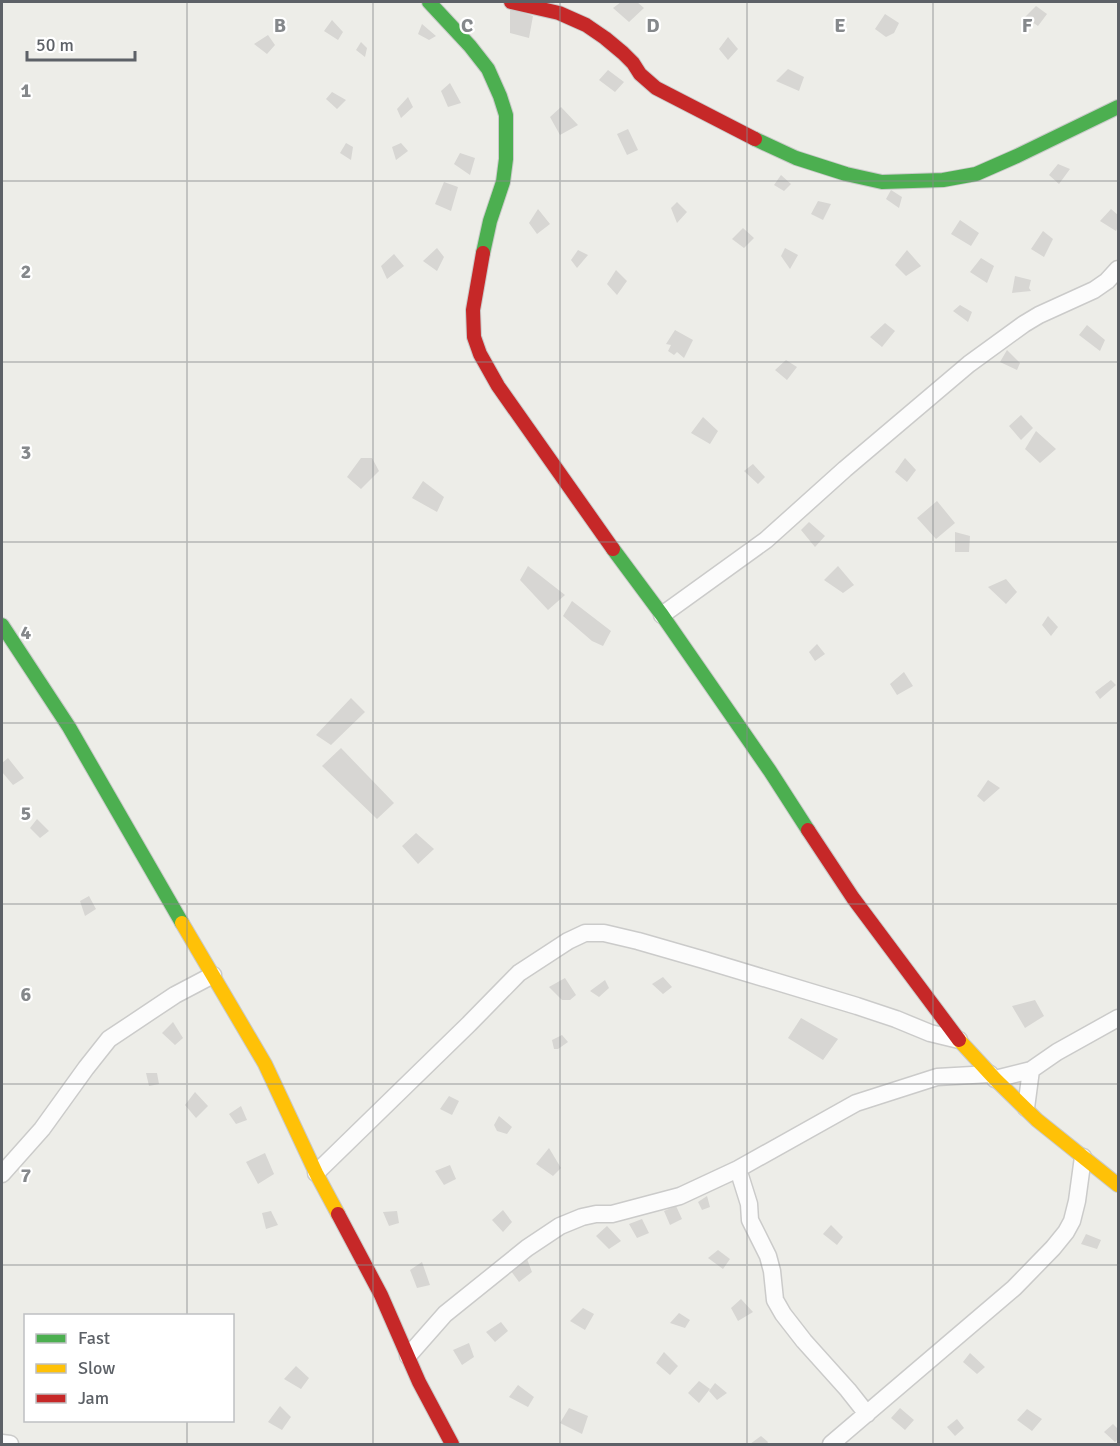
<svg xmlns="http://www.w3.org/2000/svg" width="1120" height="1446" font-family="Signika,sans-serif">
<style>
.building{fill:#d7d6d3}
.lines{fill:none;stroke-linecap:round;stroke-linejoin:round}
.street-casing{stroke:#cbcbca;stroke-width:19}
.fast-casing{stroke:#c9cac9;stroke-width:16}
.slow-casing{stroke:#c9cac9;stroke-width:16}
.jam-casing{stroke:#c9cac9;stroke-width:16}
.street{stroke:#fcfcfc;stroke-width:16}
.fast{stroke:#4caf50;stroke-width:14}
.slow{stroke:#ffc107;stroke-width:14}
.jam{stroke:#c62828;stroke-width:14}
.grid{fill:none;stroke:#85888b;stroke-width:1.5;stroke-opacity:0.55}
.grid-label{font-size:20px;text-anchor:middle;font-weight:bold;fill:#85888b;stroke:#fff;stroke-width:4.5;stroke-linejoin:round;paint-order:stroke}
</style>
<rect width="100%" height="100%" fill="#edede8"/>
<!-- building -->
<path class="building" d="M621,2H637L644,8L629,22L613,8Z
M1036,6L1047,14L1038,26L1025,17Z
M510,8L533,16L529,38L510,33Z
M885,14L899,23L894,33L886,37L875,29Z
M332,20L343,32L338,40L324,31Z
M422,24L436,36L429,40L418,34Z
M268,35L275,45L267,54L254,44Z
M728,37L738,49L728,60L719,49Z
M361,42L367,48L365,57L356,50Z
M788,69L804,77L799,91L776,81Z
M608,70L624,82L615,92L599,80Z
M450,83L461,103L448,107L441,91Z
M332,92L346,100L337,109L326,99Z
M408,97L413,107L401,118L397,109Z
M561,107L578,125L560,135L550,117Z
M628,129L638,150L627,155L617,134Z
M346,143L353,147L351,160L340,153Z
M401,143L408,151L396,160L392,147Z
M460,153L475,158L470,175L454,164Z
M1058,164L1070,169L1059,184L1049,175Z
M781,175L791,184L784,191L774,185Z
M444,182L458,187L451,211L435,204Z
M891,190L902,197L899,208L886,199Z
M818,201L831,204L823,220L811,214Z
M677,202L687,212L677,223L671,208Z
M538,209L550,224L537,234L529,223Z
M1111,209L1118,215V227L1116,231L1100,221Z
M960,220L979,233L971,246L951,234Z
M743,228L754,238L744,248L732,239Z
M1043,231L1053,239L1044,257L1031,249Z
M437,248L444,257L437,271L423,261Z
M785,248L798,255L790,269L781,256Z
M578,250L588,255L577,268L571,260Z
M907,250L921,266L906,276L895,265Z
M394,254L404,266L387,279L381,266Z
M981,258L994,266L987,283L970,272Z
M616,270L627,281L617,295L607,284Z
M1015,276L1031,280L1029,288L1031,291L1012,293Z
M960,305L972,312L968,322L953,311Z
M885,323L895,331L882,347L870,337Z
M1087,325L1105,340L1100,351L1079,335Z
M675,330L693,340L684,358L677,352L674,355L668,351L671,345L666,344Z
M1007,350L1020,363L1017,370L1000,362Z
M786,360L797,367L787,380L775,370Z
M1021,415L1033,428L1021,440L1009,426Z
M703,417L718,431L710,444L691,433Z
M1036,431L1056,449L1040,463L1025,449Z
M361,458H372L379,471L361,489L347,477Z
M905,458L916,470L907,482L895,472Z
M753,464L765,477L758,484L744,471Z
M423,481L444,497L437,512L412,498Z
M937,501L955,523L936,539L917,518Z
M809,522L825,536L815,547L801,530Z
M955,532L970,536L969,552H955Z
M528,566L565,595L548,610L520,580Z
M838,566L854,585L843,593L824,580Z
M1006,579L1017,592L1006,604L988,587Z
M572,601L611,631L603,646L592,641L563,616Z
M1048,616L1058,627L1051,636L1042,625Z
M817,644L825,654L815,661L809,652Z
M904,672L913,686L897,695L890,684Z
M1111,680L1116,685L1100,699L1095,692Z
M351,698L365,712L331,745L316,735Z
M341,748L394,803L377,819L322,766Z
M8,758L24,778L13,785L2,772V763Z
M988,780L1000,788L984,802L977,796Z
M37,819L49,831L40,838L30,828Z
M416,833L434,849L418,864L402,846Z
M89,896L96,909L85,916L80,901Z
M663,977L672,987L663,994L652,984Z
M565,978L576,995L570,1000H562L549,987Z
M605,980L609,988L599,997L590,991Z
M1035,1000L1044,1016L1025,1028L1012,1006Z
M801,1018L838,1039L823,1060L788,1038Z
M173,1022L183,1038L175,1045L162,1033Z
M562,1035L568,1042L558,1049H554L552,1040Z
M146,1073H157L159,1084L149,1086Z
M195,1092L208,1106L196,1118L185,1105Z
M449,1096L459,1101L452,1115L440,1109Z
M241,1106L247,1120L236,1124L229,1114Z
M499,1116L512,1127L507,1134L497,1131L494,1125Z
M549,1148L561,1168L553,1176L536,1164Z
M265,1153L274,1174L258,1184L246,1162Z
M450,1165L456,1179L444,1185L435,1171Z
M707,1196L710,1207L702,1210L698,1202Z
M676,1206L682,1219L670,1225L664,1211Z
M503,1210L512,1222L503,1232L492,1220Z
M271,1211L278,1225L266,1229L262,1213Z
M397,1211L399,1223L389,1226L383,1212Z
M642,1219L649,1233L637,1238L629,1224Z
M831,1225L843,1237L837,1245L823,1234Z
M607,1226L621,1241L609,1249L596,1236Z
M1086,1234L1101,1240L1097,1249L1081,1244Z
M718,1250L730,1259L723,1269L708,1258Z
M527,1259L532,1272L519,1282L511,1271Z
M422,1262L430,1285L417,1288L410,1270Z
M741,1299L753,1312L738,1321L731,1308Z
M583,1308L594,1314L585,1330L570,1321Z
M679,1313L690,1320L685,1328L670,1323Z
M501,1322L508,1331L495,1342L486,1332Z
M469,1343L474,1357L462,1365L453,1350Z
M664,1352L678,1366L670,1375L656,1363Z
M970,1353L985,1367L977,1374L963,1362Z
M296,1366L309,1378L301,1389L284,1379Z
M699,1381L710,1389L699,1403L688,1393Z
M715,1383L727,1393L717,1400L709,1391Z
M518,1385L534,1397L528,1407L509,1397Z
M280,1406L291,1417L282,1430L268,1422Z
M569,1408L588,1416L582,1434L560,1423Z
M900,1408L914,1420L905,1430L891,1418Z
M1027,1409L1042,1419L1032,1431L1017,1420Z
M957,1419L964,1428L955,1436L947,1427Z
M1113,1424L1118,1429V1439L1115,1442L1104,1432Z
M761,1436L768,1442L767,1444H750Z"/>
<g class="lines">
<defs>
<path id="street" d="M662,615L766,540L845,469L969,364L1024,324L1039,315L1094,290L1107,281L1118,269
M995,1079L1031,1070L1057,1052L1118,1018
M1026,1108L1031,1070
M738,1169L749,1204L750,1220L768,1256L772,1271L775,1300L783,1314L804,1341L848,1390L867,1414
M316,1173L469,1024L519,973L568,941L585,933H604L638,941L704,960L857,1006L896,1019L930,1033L959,1040
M2,1174L42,1129L86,1068L109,1039L175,995L213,975
M408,1356L445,1314L527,1248L560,1226L582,1217L596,1214H612L680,1196L738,1169L856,1103L937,1077L990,1074
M2,1443L10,1444
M831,1444L1014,1288L1053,1248L1066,1232L1072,1221L1077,1201L1083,1157"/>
<path id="fast" d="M429,2L470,46L488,69L500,96L506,115V159L503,182L490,221L483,253
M755,139L796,158L846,174L882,182L943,180L976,174L1017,156L1118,107
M613,549L662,615L770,771L808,830
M2,625L69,727L182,923"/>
<path id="slow" d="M182,923L265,1064L316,1173L338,1214
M959,1040L995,1079L1037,1120L1118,1185"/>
<path id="jam" d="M511,2L559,13L586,25L605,38L623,53L633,63L640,74L656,88L755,139
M483,253L473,310L474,337L480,354L498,386L613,549
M808,830L853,898L959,1040
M338,1214L381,1295L419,1382L452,1444"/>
</defs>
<!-- street casing -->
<use href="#street" class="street-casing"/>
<!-- fast casing -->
<use href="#fast" class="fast-casing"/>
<!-- slow casing -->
<use href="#slow" class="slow-casing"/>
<!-- jam casing -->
<use href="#jam" class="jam-casing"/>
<!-- street -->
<use href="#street" class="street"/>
<!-- fast -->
<use href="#fast" class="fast"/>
<!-- slow -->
<use href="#slow" class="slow"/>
<!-- jam -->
<use href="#jam" class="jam"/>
</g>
<!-- grid -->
<path class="grid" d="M187,2V1316M373,2V1444M560,2V1444M747,2V1444M933,2V1444M2,181H1118M2,362H1118M2,542H1118M2,723H1118M2,904H1118M2,1084H1118M2,1265H1118M187,1420V1444"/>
<g class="grid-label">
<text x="280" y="32">B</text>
<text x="467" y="32">C</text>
<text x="653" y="32">D</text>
<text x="840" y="32">E</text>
<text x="1027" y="32">F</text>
<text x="26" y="97">1</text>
<text x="26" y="278">2</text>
<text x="26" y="459">3</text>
<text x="26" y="639">4</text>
<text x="26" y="820">5</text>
<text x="26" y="1001">6</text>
<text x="26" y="1182">7</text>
</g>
<!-- border -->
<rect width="1120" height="1446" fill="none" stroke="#5d6167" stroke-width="6"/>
<!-- legend -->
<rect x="24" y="1314" width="210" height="108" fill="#ffffff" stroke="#bec0c2" stroke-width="1.5"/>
<rect x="36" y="1334" width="30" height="9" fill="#4caf50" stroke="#bec0c2" stroke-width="1.5"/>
<text x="78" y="1344" font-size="18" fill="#5d6167">Fast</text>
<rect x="36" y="1364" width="30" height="9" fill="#ffc107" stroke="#bec0c2" stroke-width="1.5"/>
<text x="78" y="1374" font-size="18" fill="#5d6167">Slow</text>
<rect x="36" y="1394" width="30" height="9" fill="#c62828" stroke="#bec0c2" stroke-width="1.5"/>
<text x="78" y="1404" font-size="18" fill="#5d6167">Jam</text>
<!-- scale -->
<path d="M27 51v9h108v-9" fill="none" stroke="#5d6167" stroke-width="3"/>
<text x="36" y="51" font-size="18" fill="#5d6167" stroke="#ffffff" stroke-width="4.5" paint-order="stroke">50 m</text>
</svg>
